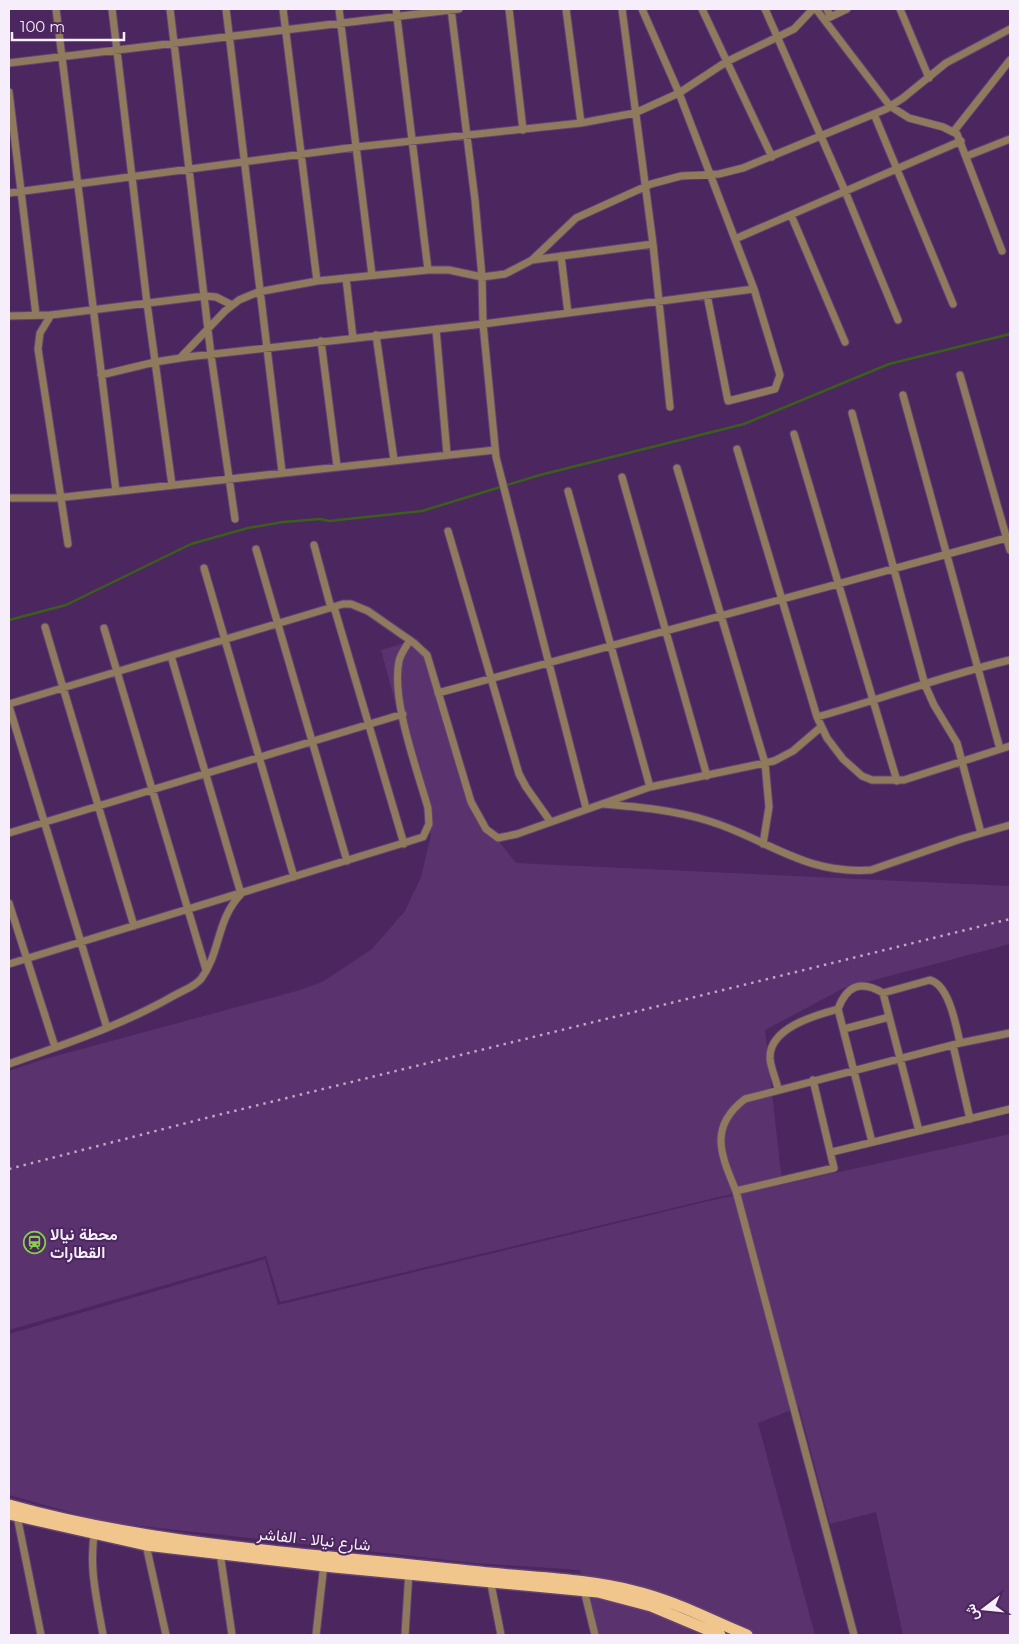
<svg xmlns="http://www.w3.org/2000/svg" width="1019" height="1644" font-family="Montserrat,Vazirmatn,sans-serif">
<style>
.built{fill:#5a326e}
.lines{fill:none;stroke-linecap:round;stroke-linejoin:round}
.stream{stroke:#395f1a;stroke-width:2.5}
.minor-casing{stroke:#644274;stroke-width:9}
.trunk-casing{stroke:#644274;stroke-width:14}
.minor{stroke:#8f7a5e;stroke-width:7}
.trunk{stroke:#f1c68d;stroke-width:11}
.rail{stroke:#bba9c5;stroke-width:2.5;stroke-dasharray:2.5 5;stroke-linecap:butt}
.labels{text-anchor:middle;stroke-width:4;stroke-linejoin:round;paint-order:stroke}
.poi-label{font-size:16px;font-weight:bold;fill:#f6eefb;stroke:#4c265e;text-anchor:start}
.street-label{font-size:16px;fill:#f6eefb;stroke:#4c265e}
</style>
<rect width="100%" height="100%" fill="#4c265e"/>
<!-- built -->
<path class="built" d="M418,639L467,801L516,863L1010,886V944L844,988L765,1030L782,1182L280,1302L266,1256L9,1330V1071L41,1060L300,990L322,982L372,949L405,911L421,877L431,835L381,650Z
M1010,1134V1635H903L876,1512L830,1524L799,1407L758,1423L815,1635H595L580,1570L474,1563L105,1522L9,1495V1334L265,1259L278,1305L700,1203Z"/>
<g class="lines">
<!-- stream -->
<path class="stream" d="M9,620L66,605L191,544L248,528L283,522L320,519L329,521L422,511L540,475L744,424L889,364L1010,334"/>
<defs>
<path id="minor" d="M56,9L116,491
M112,9L147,303L172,485
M170,9L211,355L235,519
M226,9L282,472
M283,9L317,281
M339,9L372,275
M396,9L428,270
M451,9L475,200L482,277L483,324L496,457L586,808
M509,9L523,130
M566,9L581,123
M622,9L653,244L670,407
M642,9L679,93L754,289L780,375L775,389L728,401L707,295
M702,9L772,157
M765,9L845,191L898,320
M816,9L890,106L909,118L943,127L957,134L1002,251
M827,9L830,16
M900,9L929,78
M826,19L847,9
M9,63L459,9
M9,92L36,315
M874,114L953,304
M954,131L1010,60
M967,156L1010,139
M9,193L356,147L581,123L635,113L679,93L726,62L794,29L813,9
M791,215L845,342
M735,239L961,141
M561,256L568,313
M532,260L653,244
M346,278L353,338
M51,315L40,333L38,349L68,544
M9,316L51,315L205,296L216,297L232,305
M436,329L447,454
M376,335L394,460
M321,341L337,466
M180,358L225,311L239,300L258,292L317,281L428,270H449L482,277L505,274L532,260L576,218L651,184L681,176L719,174L743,168L886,109L903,98L946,63L1010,29
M101,375L155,362L187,357L483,324L754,289
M960,375L1010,550
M903,395L1000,749
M852,413L925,685L934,705L957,743L981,833
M794,434L897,781
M737,449L817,717L827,738L843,759L862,776L872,780H904L1010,746
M677,468L765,763L769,807L763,844
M622,477L707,776
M568,491L650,787
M9,498H56L495,450
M448,531L519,774L526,787L550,821
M314,545L331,608
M256,549L347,861
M204,568L294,877
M334,607L404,844
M45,627L134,926
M104,628L206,970
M438,693L1010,537
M9,704L343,604H351L368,611L414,643L427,655L471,802L486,829L498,838L517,834L650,787L774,761L793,751L821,727
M9,706L107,1028
M817,717C882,699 945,675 1010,660
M603,804C639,807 674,810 709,821C767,839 805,875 871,870L961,839L1010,825
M9,833L403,714
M9,903L55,1047
M9,964L423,837L429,824L428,808C417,769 391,700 399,661C401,653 406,647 410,640
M883,993L919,1131
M844,1029L889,1017
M953,1045L970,1119
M9,1064C65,1044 123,1025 175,995C184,990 194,987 201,979C221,952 216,920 241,894L171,656
M778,1089C776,1079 771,1069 770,1059C768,1028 816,1015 838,1009
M872,1142L838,1009C847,985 861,980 883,993L930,980C949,985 956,1025 960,1043
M832,1152L1010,1109
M736,1191L834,1168L813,1080
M17,1516L41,1635
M95,1529C88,1566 97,1600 103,1635
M146,1545L166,1635
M220,1553L232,1635
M490,1579L501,1635
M584,1590L595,1635
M316,1635L324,1564
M405,1635L409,1571
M854,1635L736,1191C721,1155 708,1127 745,1099L960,1043L1010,1033"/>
<path id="trunk" d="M9,1505C162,1548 323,1554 480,1572C532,1578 584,1578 634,1591C673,1600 710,1620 747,1635
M9,1514L146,1545L334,1567L598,1592L651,1606L720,1635"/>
</defs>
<!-- minor casing -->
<use href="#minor" class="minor-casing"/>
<!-- trunk casing -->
<use href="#trunk" class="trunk-casing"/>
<!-- minor -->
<use href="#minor" class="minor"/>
<!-- trunk -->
<use href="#trunk" class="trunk"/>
<!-- rail -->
<path class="rail" d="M9,1169L206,1118L1010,919"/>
</g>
<!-- icons -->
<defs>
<symbol id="station-ring" viewBox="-11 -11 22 22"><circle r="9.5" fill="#4c265e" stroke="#86cf4c" stroke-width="1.5"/><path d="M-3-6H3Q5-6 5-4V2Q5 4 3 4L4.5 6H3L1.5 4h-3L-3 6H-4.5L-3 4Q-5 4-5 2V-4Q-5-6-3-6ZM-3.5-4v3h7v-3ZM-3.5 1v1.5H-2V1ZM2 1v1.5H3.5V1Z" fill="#86cf4c"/></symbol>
</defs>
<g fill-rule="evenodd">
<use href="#station-ring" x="22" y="1230" width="25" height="25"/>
</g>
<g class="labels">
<!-- poi labels -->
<g class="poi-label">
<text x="50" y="1240">محطة نيالا<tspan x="50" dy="18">القطارات</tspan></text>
</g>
<!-- street labels -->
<g class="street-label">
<text transform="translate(314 1539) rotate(6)" y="6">شارع نيالا - الفاشر</text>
</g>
</g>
<!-- border -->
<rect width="1019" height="1644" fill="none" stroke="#f6eefb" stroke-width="20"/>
<!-- north arrow -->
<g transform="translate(984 1609) rotate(254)" stroke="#4c265e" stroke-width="4" paint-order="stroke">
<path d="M0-4L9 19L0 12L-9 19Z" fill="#f6eefb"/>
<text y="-8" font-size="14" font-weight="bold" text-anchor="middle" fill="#f6eefb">ش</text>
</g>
<!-- scale -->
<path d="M12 32v8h112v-8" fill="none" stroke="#f6eefb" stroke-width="2.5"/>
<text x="20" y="32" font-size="15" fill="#f6eefb" stroke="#4c265e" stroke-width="4" paint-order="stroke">100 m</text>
</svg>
